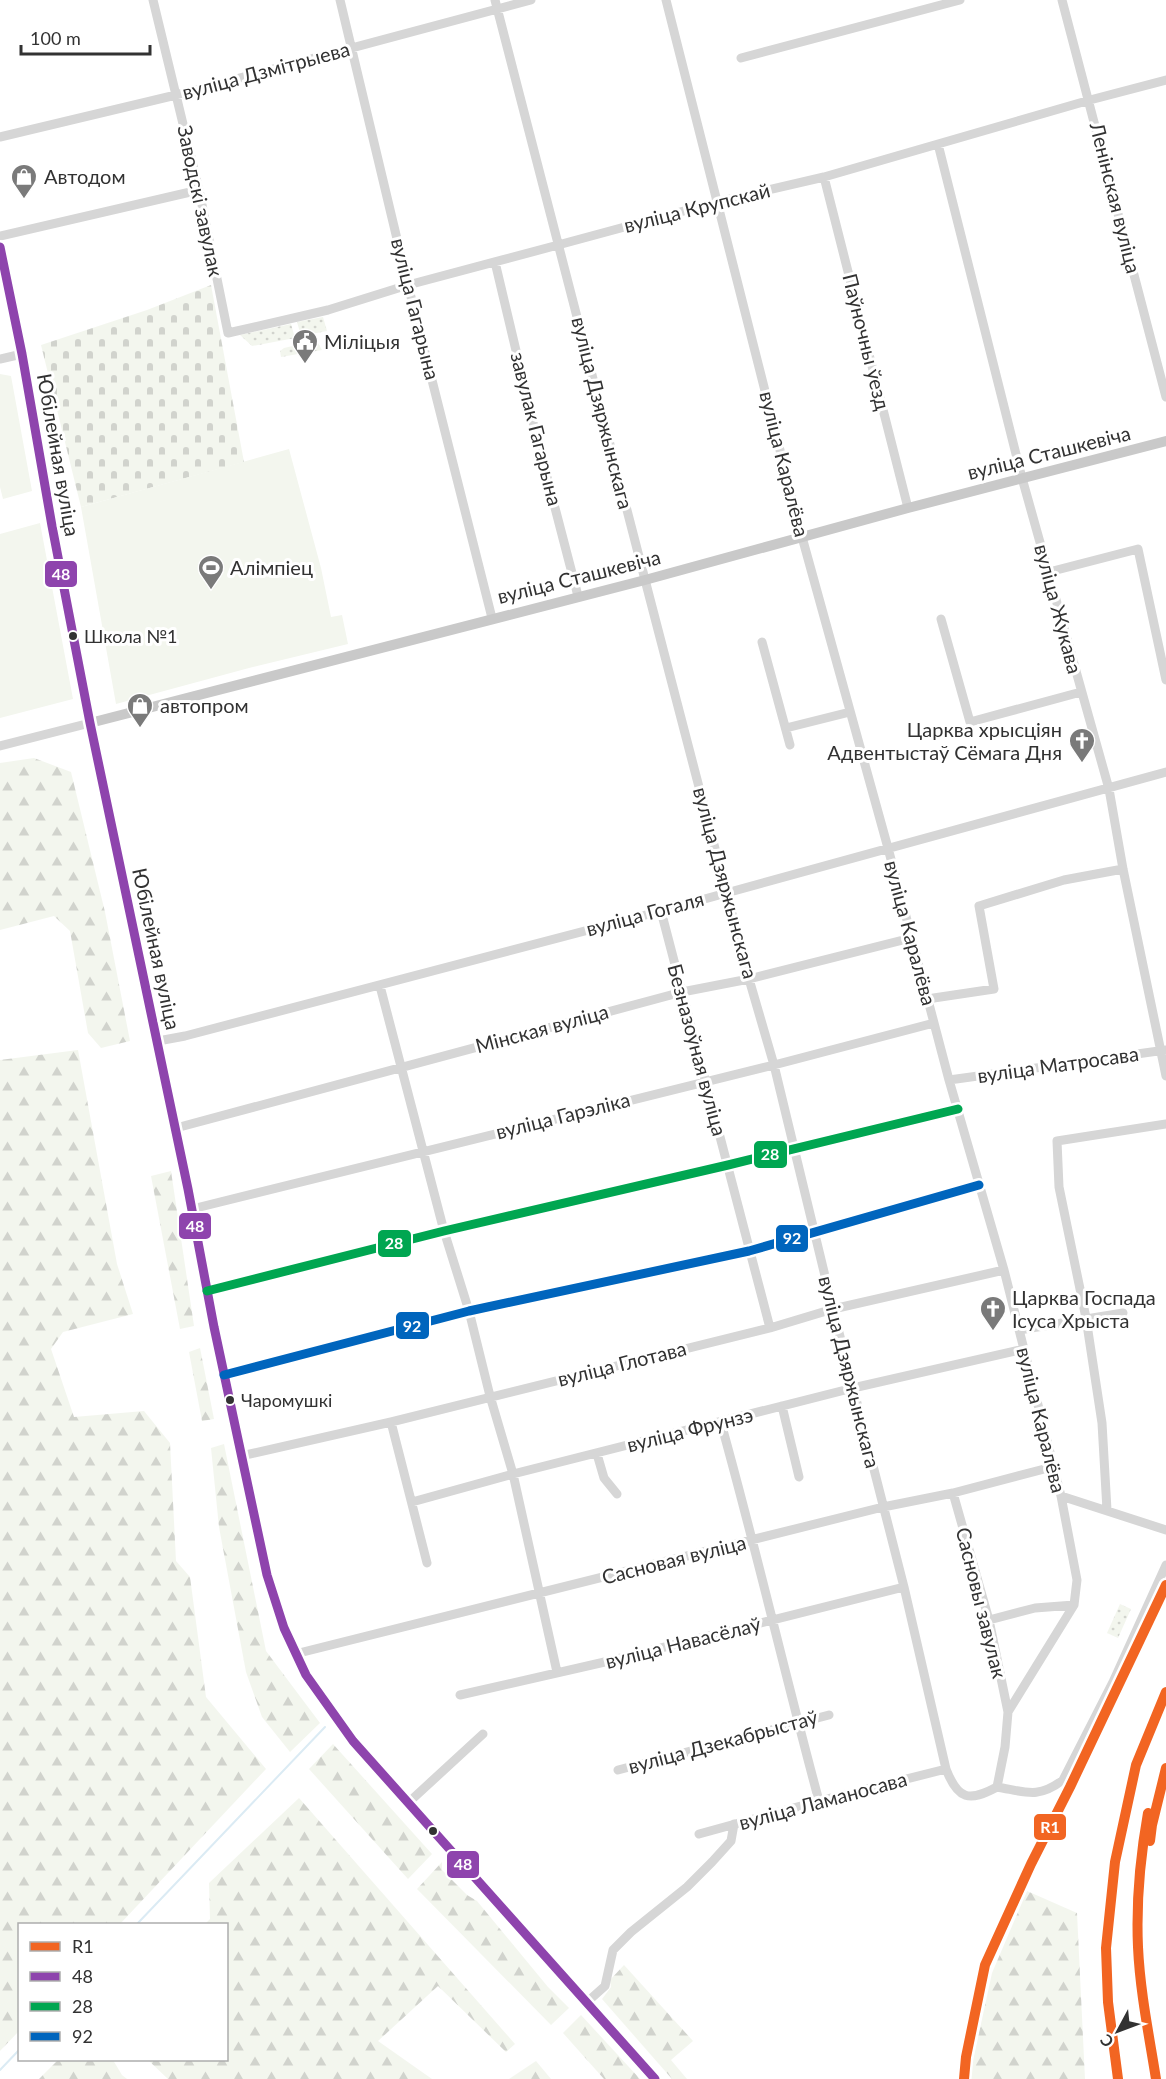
<svg xmlns="http://www.w3.org/2000/svg" width="1166" height="2079" font-family="Lato,sans-serif">
<style>
.grass{fill:url(#grass-dots)}
.forest{fill:url(#forest-firs)}
.cemetery{fill:url(#cemetery-stones)}
.park{fill:#f3f6ee}
.lines{fill:none;stroke-linecap:round;stroke-linejoin:round}
.stream{stroke:#dbebf4;stroke-width:2}
.minor{stroke:#d6d6d6;stroke-width:9}
.major{stroke:#c9c9c9;stroke-width:10}
.bus-1-casing{stroke:#fff;stroke-width:14}
.bus-2-casing{stroke:#fff;stroke-width:14}
.bus-3-casing{stroke:#fff;stroke-width:14}
.bus-1{stroke:#8e44ad;stroke-width:9}
.bus-2{stroke:#00a651;stroke-width:9}
.bus-3{stroke:#0065bd;stroke-width:9}
.rail-1-casing{stroke:#fff;stroke-width:15}
.rail-1{stroke:#f26522;stroke-width:10}
.bus-dot{fill:#323232;stroke:#fff;stroke-width:2}
.labels{text-anchor:middle;stroke-width:6;stroke-linejoin:round;paint-order:stroke}
.bus-label{font-size:18px;fill:#323232;stroke:#fff;text-anchor:start}
.street-label{font-size:20px;fill:#323232;stroke:#fff}
.poi-label{font-size:20px;fill:#323232;stroke:#fff;text-anchor:start}
.line-badge{stroke:#fff;stroke-width:2}
.badge-label{font-size:16px;text-anchor:middle;font-weight:bold;fill:#fff}
</style>
<defs>
<pattern id="grass-dots" width="8" height="8" patternUnits="userSpaceOnUse" patternTransform="scale(1.5)"><rect width="8" height="8" fill="#f3f6ee"/><path d="M2 2h.1M6 6h.1" fill="none" stroke="#d1d3cd" stroke-width="1.8" stroke-linecap="round"/></pattern>
<pattern id="forest-firs" width="22" height="20" patternUnits="userSpaceOnUse" patternTransform="scale(1.5)"><rect width="22" height="20" fill="#f3f6ee"/><path d="M5 1l3.5 6h-7zM16 11l3.5 6h-7z" fill="#d1d3cd"/></pattern>
<pattern id="cemetery-stones" width="16" height="16" patternUnits="userSpaceOnUse" patternTransform="scale(1.5)"><rect width="16" height="16" fill="#f3f6ee"/><path d="M2 7V4a2 2 0 0 1 4 0v3zM10 15v-3a2 2 0 0 1 4 0v3z" fill="#d1d3cd"/></pattern>
</defs>
<rect width="100%" height="100%" fill="#fff"/>
<!-- grass -->
<path class="grass" d="M323,317L327,331L301,336L297,322Z
M291,324L295,338L252,346L240,335Z
M313,341L318,343L322,350L304,353L302,343Z
M297,345L298,354L281,357L280,351L284,348Z
M1120,1604L1131,1609L1118,1638L1107,1633Z"/>
<!-- forest -->
<path class="forest" d="M34,758L71,772L105,912L130,1041L101,1048L88,1033L70,931L54,916L0,930V763Z
M78,1050L117,1264L133,1314L63,1332L51,1349L74,1417L144,1411L170,1443L176,1561L190,1577L206,1697L266,1769L120,1924H20L19,2031L0,2051V1060Z
M171,1171L194,1326L180,1329L151,1176Z
M200,1348L214,1419L202,1421L189,1352Z
M224,1444L266,1651L320,1723L290,1752L262,1717L246,1672L219,1527L211,1448Z
M333,1744L432,1854L408,1879L309,1769Z
M299,1798L515,2044L506,2052L438,1986L378,2041L432,2079H168L148,2060H226V1924H205L210,1919L209,1883Z
M442,1862V1870L467,1895L477,1901L548,1987L569,2008L551,2025L417,1889Z
M1027,1891L1077,1913L1085,2079H971V2070L992,1973Z
M624,1965L693,2041L671,2060L687,2079H672L602,1999L611,1987L610,1980Z
M581,2015L640,2079H604L563,2033Z
M58,2060H113L122,2075L127,2079H39Z
M536,2061L551,2079H509Z"/>
<!-- cemetery -->
<path class="cemetery" d="M211,285L244,462L81,507L41,345L147,310Z"/>
<!-- park -->
<path class="park" d="M0,374L11,376L32,491L3,499L0,487Z
M289,449L321,568L331,617L342,615L348,644L249,668L116,704L81,507Z
M40,523L73,699L0,718V534Z"/>
<g class="lines">
<!-- stream -->
<path class="stream" d="M137,1924L325,1727
M0,2070L20,2049"/>
<!-- minor -->
<path class="minor" d="M153,0L199,190L228,333L328,310L408,285L558,245L717,202L824,177L1090,100L1166,80
M340,0L408,285L492,618
M495,0L650,599L749,979L774,1065L833,1309L904,1587L946,1769C958,1800 969,1802 997,1787L1005,1747L1008,1712L1074,1605L1077,1580L1061,1496L1004,1270L949,1080L888,848L802,537L666,0
M1062,0L1166,397
M741,58L960,0
M0,137L176,95L531,0
M938,144L1022,478L1109,789L1123,869L1166,1076
M824,177L908,508
M0,236L199,190
M495,262L536,435L578,596
M0,359L22,354
M1049,572L1138,549L1166,680
M941,619L970,722L1081,692
M762,642L790,745
M786,728L850,712
M0,746L90,723
M661,911L770,1328
M380,986L444,1231L469,1311L490,1396L513,1474L557,1672
M927,999L994,989L979,906L1064,880L1123,869
M158,1041L185,1036L661,911L1166,772
M949,1080L1166,1050
M176,1128L682,992L749,979L911,938
M192,1209L774,1065L934,1023
M207,1291L444,1231L728,1165L958,1109
M1019,1330L1123,1313
M224,1375L469,1311L749,1251L979,1185
M782,1406L799,1477
M391,1422L427,1563
M721,1423C756,1548 785,1675 819,1801
M597,1454L604,1478L617,1494
M241,1456L391,1422L770,1328L833,1309L1004,1270
M953,1493L989,1620L1008,1712
M1061,1496L1166,1530
M412,1502L513,1474L853,1388L1024,1349
M1107,1510L1102,1423L1086,1318L1059,1187L1057,1141L1166,1124
M989,1620L1035,1608L1074,1605
M295,1654L883,1507L953,1493L1052,1467
M460,1695L609,1661L904,1587
M618,1770L829,1715
M997,1787C1026,1792 1038,1799 1063,1780L1113,1682L1166,1565
M408,1803L483,1734
M699,1834L819,1801L946,1769
M586,2003L605,1986L613,1950L631,1932L687,1887L712,1862L731,1841L734,1824"/>
<!-- major -->
<path class="major" d="M0,247L22,354L52,526L90,723L188,1189L214,1327L267,1575L284,1628L306,1675L353,1741L655,2079
M90,723L645,580L908,508L1166,441"/>
<defs>
<path id="bus-1" d="M0,247L22,354L52,526L90,723L188,1189L214,1327L267,1575L284,1628L306,1675L353,1741L655,2079"/>
<path id="bus-2" d="M207,1291L444,1231L728,1165L958,1109"/>
<path id="bus-3" d="M224,1375L469,1311L749,1251L979,1185"/>
</defs>
<!-- bus-1 casing -->
<use href="#bus-1" class="bus-1-casing"/>
<!-- bus-2 casing -->
<use href="#bus-2" class="bus-2-casing"/>
<!-- bus-3 casing -->
<use href="#bus-3" class="bus-3-casing"/>
<!-- bus-1 -->
<use href="#bus-1" class="bus-1"/>
<!-- bus-2 -->
<use href="#bus-2" class="bus-2"/>
<!-- bus-3 -->
<use href="#bus-3" class="bus-3"/>
<defs>
<path id="rail-1" d="M1148,1813C1140,1858 1136,1902 1138,1947C1140,1991 1149,2035 1156,2079
M1150,1841L1152,1825L1166,1768
M964,2079L966,2057L985,1965L1031,1864L1070,1787L1166,1585
M1118,2079L1108,2002L1106,1948L1115,1862L1136,1765L1166,1692"/>
</defs>
<!-- rail-1 casing -->
<use href="#rail-1" class="rail-1-casing"/>
<!-- rail-1 -->
<use href="#rail-1" class="rail-1"/>
</g>
<!-- icons -->
<defs>
<symbol id="shop-pin" viewBox="-11 -11 22 30"><path d="M0 17L-7.5 6A9.5 9.5 0 1 1 7.5 6Z" fill="#7a7a7a" stroke="#fff"/><path d="M-5-2.5h2.3a2.7 3.5 0 0 1 5.4 0H5L5.5 6h-11ZM-1.5-2.5h3a1.5 2.3 0 0 0-3 0Z" fill="#fff"/></symbol>
<symbol id="civic-pin" viewBox="-11 -11 22 30"><path d="M0 17L-7.5 6A9.5 9.5 0 1 1 7.5 6Z" fill="#7a7a7a" stroke="#fff"/><path d="M-.6-6.5H3V-4.5H.6V-3L4-1V1h2V6H-6V1h2V-1L-.6-3ZM-1.2 2.5V6h2.4V2.5Z" fill="#fff"/></symbol>
<symbol id="stadium-pin" viewBox="-11 -11 22 30"><path d="M0 17L-7.5 6A9.5 9.5 0 1 1 7.5 6Z" fill="#7a7a7a" stroke="#fff"/><path d="M0-5a6.5 5 0 1 0 0 10a6.5 5 0 1 0 0-10ZM-3.5-1.8h7v3.6h-7Z" fill="#fff"/></symbol>
<symbol id="church-pin" viewBox="-11 -11 22 30"><path d="M0 17L-7.5 6A9.5 9.5 0 1 1 7.5 6Z" fill="#7a7a7a" stroke="#fff"/><path d="M-1.2-6h2.4v3.5h3.3v2.4h-3.3V6h-2.4V-.1h-3.3v-2.4h3.3Z" fill="#fff"/></symbol>
</defs>
<g fill-rule="evenodd">
<use href="#shop-pin" x="9" y="162" width="30" height="40"/>
<use href="#civic-pin" x="290" y="327" width="30" height="40"/>
<use href="#stadium-pin" x="196" y="553" width="30" height="40"/>
<use href="#shop-pin" x="125" y="691" width="30" height="40"/>
<use href="#church-pin" x="1067" y="726" width="30" height="40"/>
<use href="#church-pin" x="978" y="1294" width="30" height="40"/>
</g>
<!-- markers -->
<g class="bus-dot">
<circle cx="73" cy="636" r="5"/>
<circle cx="230" cy="1400" r="5"/>
<circle cx="433" cy="1831" r="5"/>
</g>
<g class="labels">
<!-- bus labels -->
<g class="bus-label">
<text x="84" y="643">Школа №1</text>
<text x="241" y="1407">Чаромушкі</text>
</g>
<!-- street labels -->
<g class="street-label">
<text transform="translate(266 71) rotate(-15)" y="7">вуліца Дзмітрыева</text>
<text transform="translate(1115 198) rotate(76)" y="7">Ленінская вуліца</text>
<text transform="translate(200 201) rotate(78)" y="7">Заводскі завулак</text>
<text transform="translate(697 208) rotate(-14)" y="7">вуліца Крупскай</text>
<text transform="translate(415 309) rotate(76)" y="7">вуліца Гагарына</text>
<text transform="translate(866 342) rotate(76)" y="7">Паўночны ўезд</text>
<text transform="translate(602 413) rotate(76)" y="7">вуліца Дзяржынскага</text>
<text transform="translate(536 429) rotate(76)" y="7">завулак Гагарына</text>
<text transform="translate(1049 453) rotate(-14)" y="7">вуліца Сташкевіча</text>
<text transform="translate(58 455) rotate(80)" y="7">Юбілейная вуліца</text>
<text transform="translate(784 464) rotate(76)" y="7">вуліца Каралёва</text>
<text transform="translate(579 577) rotate(-14)" y="7">вуліца Сташкевіча</text>
<text transform="translate(1058 609) rotate(75)" y="7">вуліца Жукава</text>
<text transform="translate(725 883) rotate(75)" y="7">вуліца Дзяржынскага</text>
<text transform="translate(645 914) rotate(-15)" y="7">вуліца Гогаля</text>
<text transform="translate(910 933) rotate(75)" y="7">вуліца Каралёва</text>
<text transform="translate(156 949) rotate(78)" y="7">Юбілейная вуліца</text>
<text transform="translate(542 1029) rotate(-15)" y="7">Мінская вуліца</text>
<text transform="translate(697 1050) rotate(75)" y="7">Безназоўная вуліца</text>
<text transform="translate(1058 1065) rotate(-8)" y="7">вуліца Матросава</text>
<text transform="translate(563 1116) rotate(-14)" y="7">вуліца Гарэліка</text>
<text transform="translate(622 1364) rotate(-14)" y="7">вуліца Глотава</text>
<text transform="translate(849 1372) rotate(76)" y="7">вуліца Дзяржынскага</text>
<text transform="translate(1041 1420) rotate(76)" y="7">вуліца Каралёва</text>
<text transform="translate(690 1430) rotate(-14)" y="7">вуліца Фрунзэ</text>
<text transform="translate(674 1560) rotate(-14)" y="7">Сасновая вуліца</text>
<text transform="translate(981 1603) rotate(76)" y="7">Сасновы завулак</text>
<text transform="translate(683 1643) rotate(-14)" y="7">вуліца Навасёлаў</text>
<text transform="translate(723 1742) rotate(-15)" y="7">вуліца Дзекабрыстаў</text>
<text transform="translate(823 1801) rotate(-15)" y="7">вуліца Ламаносава</text>
</g>
<!-- poi labels -->
<g class="poi-label">
<text x="44" y="184">Автодом</text>
<text x="324" y="349">Міліцыя</text>
<text x="230" y="575">Алімпіец</text>
<text x="160" y="713">автопром</text>
<text x="1062" y="737" text-anchor="end">Царква хрысціян<tspan x="1062" dy="23">Адвентыстаў Сёмага Дня</tspan></text>
<text x="1012" y="1305">Царква Госпада<tspan x="1012" dy="23">Ісуса Хрыста</tspan></text>
</g>
</g>
<g class="line-badge">
<rect x="44" y="560" width="34" height="28" rx="6" fill="#8e44ad"/>
<rect x="753" y="1140" width="35" height="29" rx="6" fill="#00a651"/>
<rect x="178" y="1212" width="34" height="28" rx="6" fill="#8e44ad"/>
<rect x="775" y="1224" width="34" height="29" rx="6" fill="#0065bd"/>
<rect x="377" y="1229" width="35" height="29" rx="6" fill="#00a651"/>
<rect x="395" y="1311" width="35" height="29" rx="6" fill="#0065bd"/>
<rect x="1033" y="1813" width="34" height="28" rx="6" fill="#f26522"/>
<rect x="446" y="1850" width="34" height="29" rx="6" fill="#8e44ad"/>
</g>
<g class="badge-label">
<text x="61" y="580">48</text>
<text x="770" y="1160">28</text>
<text x="195" y="1232">48</text>
<text x="792" y="1244">92</text>
<text x="394" y="1249">28</text>
<text x="412" y="1332">92</text>
<text x="1050" y="1833">R1</text>
<text x="463" y="1870">48</text>
</g>
<!-- legend -->
<rect x="18" y="1923" width="210" height="138" fill="#ffffff" stroke="#adadad" stroke-width="1.5"/>
<rect x="30" y="1942" width="30" height="9" fill="#f26522" stroke="#adadad" stroke-width="1.5"/>
<text x="72" y="1953" font-size="18" fill="#323232">R1</text>
<rect x="30" y="1972" width="30" height="9" fill="#8e44ad" stroke="#adadad" stroke-width="1.5"/>
<text x="72" y="1983" font-size="18" fill="#323232">48</text>
<rect x="30" y="2002" width="30" height="9" fill="#00a651" stroke="#adadad" stroke-width="1.5"/>
<text x="72" y="2013" font-size="18" fill="#323232">28</text>
<rect x="30" y="2032" width="30" height="9" fill="#0065bd" stroke="#adadad" stroke-width="1.5"/>
<text x="72" y="2043" font-size="18" fill="#323232">92</text>
<!-- north arrow -->
<g transform="translate(1118 2031) rotate(229)" stroke="#ffffff" stroke-width="4.5" paint-order="stroke">
<path d="M0-4.5L10 22L0 15L-10 22Z" fill="#323232"/>
<text y="-9" font-size="16" font-weight="bold" text-anchor="middle" fill="#323232">С</text>
</g>
<!-- scale -->
<path d="M21 45v9h129v-9" fill="none" stroke="#323232" stroke-width="3"/>
<text x="30" y="45" font-size="18" fill="#323232" stroke="#ffffff" stroke-width="4.5" paint-order="stroke">100 m</text>
</svg>
